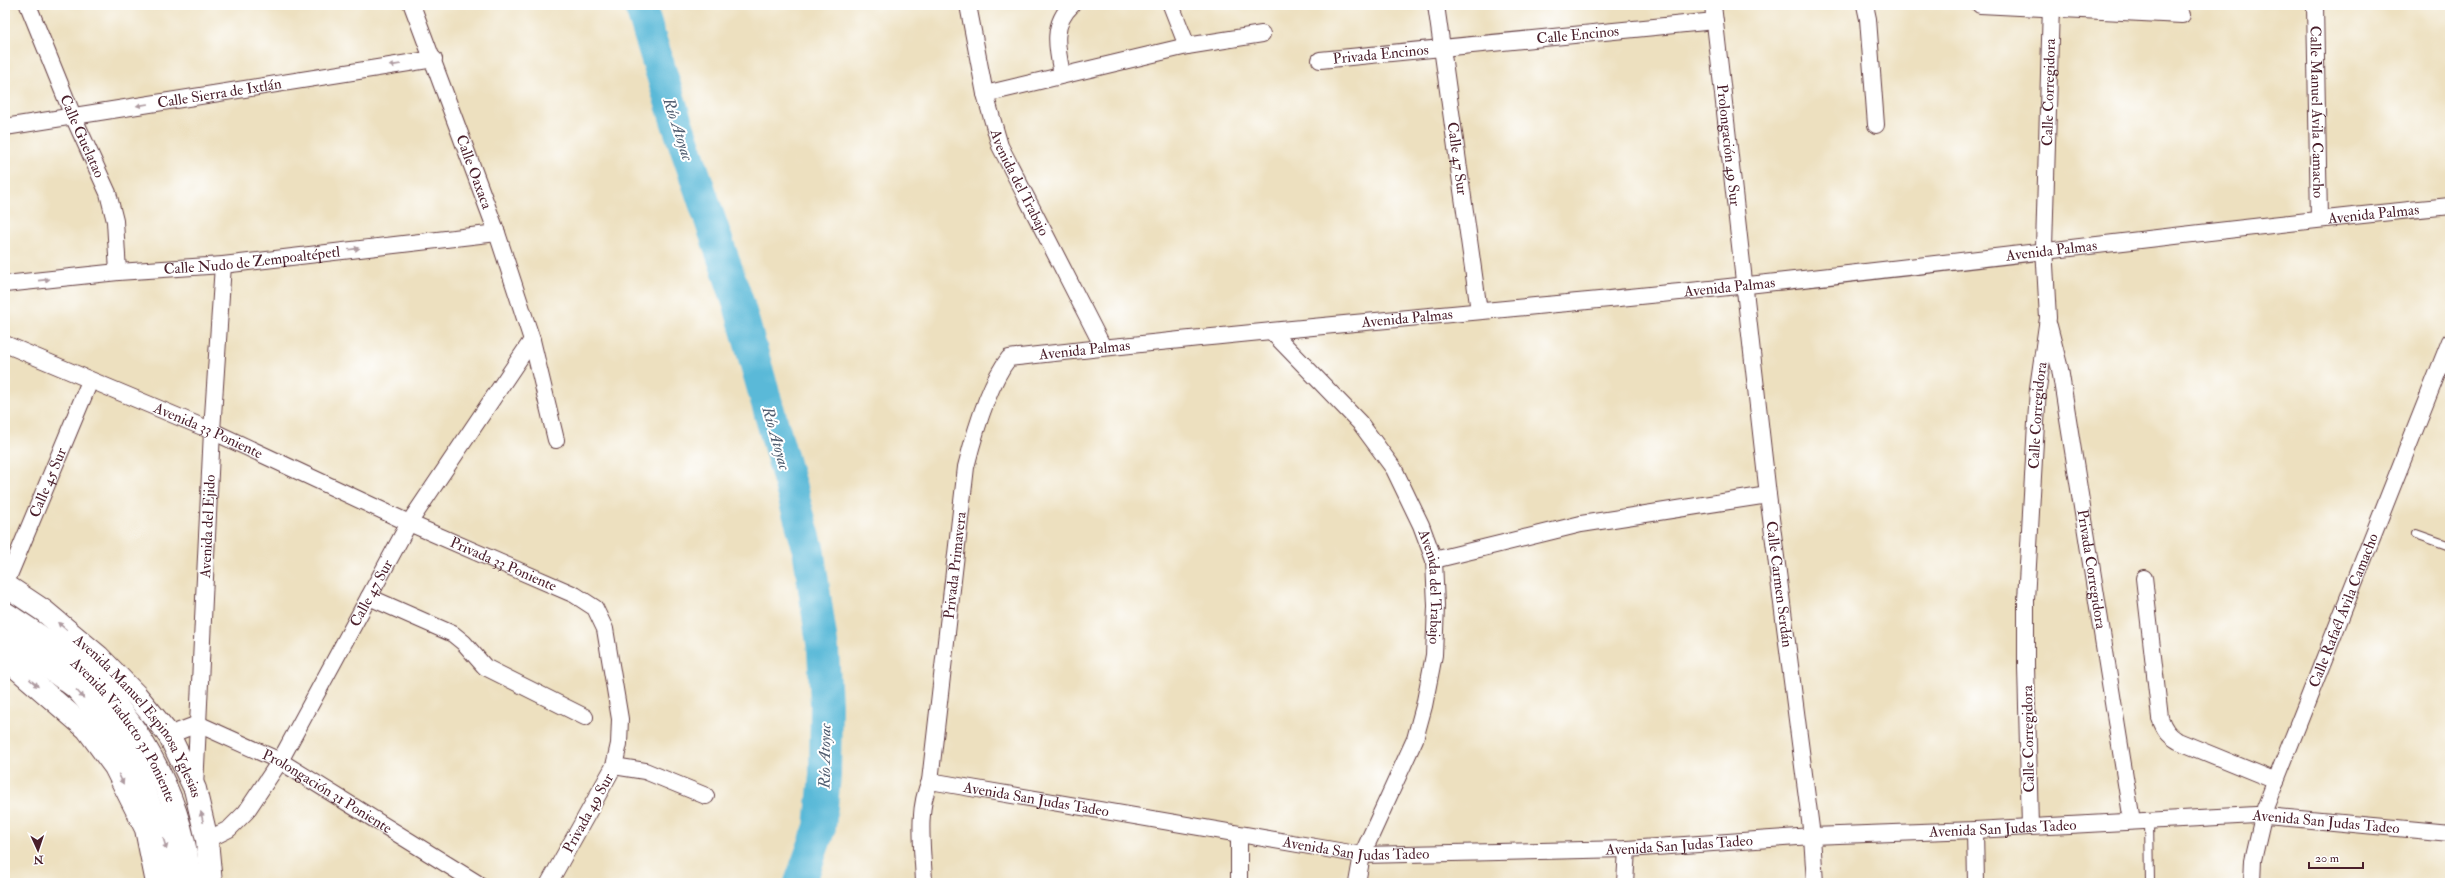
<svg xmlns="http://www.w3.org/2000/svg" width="2455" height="888" font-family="'IM FELL Double Pica',serif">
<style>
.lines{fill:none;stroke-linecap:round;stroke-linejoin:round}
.river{stroke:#5ab9d8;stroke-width:32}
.lane-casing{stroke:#623c41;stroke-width:10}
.street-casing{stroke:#623c41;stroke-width:18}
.secondary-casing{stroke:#623c41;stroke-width:24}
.lane{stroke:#fff;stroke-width:8}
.street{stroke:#fff;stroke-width:16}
.secondary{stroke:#fff;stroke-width:22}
.oneway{fill:#ae9aa0}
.labels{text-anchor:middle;stroke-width:4;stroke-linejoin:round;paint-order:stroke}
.street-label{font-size:15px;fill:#4a1f2b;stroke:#fff}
.water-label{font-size:16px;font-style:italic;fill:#505d70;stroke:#fff}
</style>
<rect width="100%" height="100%" fill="#fff"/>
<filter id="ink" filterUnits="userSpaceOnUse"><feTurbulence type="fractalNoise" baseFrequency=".025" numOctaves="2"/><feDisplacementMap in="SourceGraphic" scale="8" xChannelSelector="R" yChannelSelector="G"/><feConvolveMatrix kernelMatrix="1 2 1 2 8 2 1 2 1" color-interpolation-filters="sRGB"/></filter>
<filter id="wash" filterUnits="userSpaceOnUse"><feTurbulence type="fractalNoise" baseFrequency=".012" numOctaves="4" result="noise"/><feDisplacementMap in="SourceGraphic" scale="16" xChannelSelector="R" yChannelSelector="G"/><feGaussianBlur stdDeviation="0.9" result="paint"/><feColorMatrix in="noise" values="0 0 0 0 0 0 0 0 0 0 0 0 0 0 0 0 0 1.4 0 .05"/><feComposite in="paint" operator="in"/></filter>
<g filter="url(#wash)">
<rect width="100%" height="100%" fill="#ede0bf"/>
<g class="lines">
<!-- river -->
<path class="river" d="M640,5L676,120L739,305L808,548L823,650L826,704L825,775L820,827L800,883"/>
</g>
</g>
<g filter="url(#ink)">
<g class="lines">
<defs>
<path id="lane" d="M2416,534L2450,546
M2149,820L2150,883"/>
<g id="street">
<path id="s1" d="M28,5L73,116L108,193L115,221L118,272"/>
<path id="s2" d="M412,5L497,233L532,340L556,440"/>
<path id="s3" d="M968,5L985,94L1000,146L1103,347"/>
<path d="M1171,5L1187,46"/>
<path id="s4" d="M1436,5L1479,311"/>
<path id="s5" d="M1713,5L1768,495L1812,836L1815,883"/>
<path d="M1865,5L1868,19L1876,125"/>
<path d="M1980,5L2182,15"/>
<path id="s6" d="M2315,5L2319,219"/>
<path id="s7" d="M1320,60L1715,21"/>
<path d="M1062,74C1057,49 1051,24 1072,5"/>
<path d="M985,94L1187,46L1262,34"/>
<path id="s8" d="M5,127L434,59"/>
<path id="s9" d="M5,284L118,272L223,265L497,233"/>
<path id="s10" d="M2049,326L2060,369L2132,821"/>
<path id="s11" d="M1271,331L1360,423L1394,469L1421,525L1434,560L1436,606L1434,655L1424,706L1415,739L1362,855L1357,883"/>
<path id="s12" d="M5,344L212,431L409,523L575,595L595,608L605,629L620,719L619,744L614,766L549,883"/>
<path d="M1434,560L1581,524L1768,495"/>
<path d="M2144,578L2160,718C2164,729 2168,735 2178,741L2276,781"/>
<path id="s13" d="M5,585L90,381"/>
<path d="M369,597L453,634L464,643L485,667L585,717"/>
<path id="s14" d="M169,735L198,724L280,761L477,883"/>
<path d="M614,766L645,771L706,796"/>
<path id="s15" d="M930,781L966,467C974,435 989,383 1009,358C1255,330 1502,311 1748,285C1982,260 2216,229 2450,206"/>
<path id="s16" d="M195,787L212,431L223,265"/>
<path id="s17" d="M2030,827L2026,666V600L2038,388L2048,318L2044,247L2051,5"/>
<path d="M1975,830L1976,883"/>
<path d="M1239,835V883"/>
<path id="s18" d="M207,840L229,829L246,812L280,761L409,523L532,340"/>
<path id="s19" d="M924,883C923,849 916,812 930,781L1362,855L1627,849L1812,836L1975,830L2256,815L2450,833"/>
<path d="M1625,883L1627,849"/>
<path id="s20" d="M2252,883L2253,860L2265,808L2450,341"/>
</g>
<g id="secondary">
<path id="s21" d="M5,585L44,611L99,657L136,695L169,735L195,789L207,840L211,883"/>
<path id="s22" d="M5,613C34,632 65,651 90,676C145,731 184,805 190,883"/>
<path d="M5,636L75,687L113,730L127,750L157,822L167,849L170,883"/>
<path d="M5,658L87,729L115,767L146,829L157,883"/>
</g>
</defs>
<!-- lane casing -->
<use href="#lane" class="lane-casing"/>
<!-- street casing -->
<use href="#street" class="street-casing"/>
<!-- secondary casing -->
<use href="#secondary" class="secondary-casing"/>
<!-- lane -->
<use href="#lane" class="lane"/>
<!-- street -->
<use href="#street" class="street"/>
<!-- secondary -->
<use href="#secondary" class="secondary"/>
</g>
<!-- one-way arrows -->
<defs><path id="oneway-solid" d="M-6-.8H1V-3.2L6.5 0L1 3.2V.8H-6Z"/></defs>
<g class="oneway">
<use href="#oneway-solid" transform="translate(395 65) rotate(171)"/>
<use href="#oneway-solid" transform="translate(142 105) rotate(171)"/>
<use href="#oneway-solid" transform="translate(354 249) rotate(-7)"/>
<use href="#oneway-solid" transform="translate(44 280) rotate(-6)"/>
<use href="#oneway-solid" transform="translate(62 626) rotate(-140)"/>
<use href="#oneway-solid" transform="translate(34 683) rotate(41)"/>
<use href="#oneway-solid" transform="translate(80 694) rotate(48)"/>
<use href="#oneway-solid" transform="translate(121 779) rotate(64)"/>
<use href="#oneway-solid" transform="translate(202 817) rotate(-103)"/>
<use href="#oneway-solid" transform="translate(165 844) rotate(73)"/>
</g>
</g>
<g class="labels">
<!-- street labels -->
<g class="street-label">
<text dy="5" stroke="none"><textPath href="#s7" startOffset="259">Calle Encinos</textPath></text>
<text dy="5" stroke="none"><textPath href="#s7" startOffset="61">Privada Encinos</textPath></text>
<text dy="5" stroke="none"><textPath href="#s8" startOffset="217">Calle Sierra de Ixtlán</textPath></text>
<text dy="5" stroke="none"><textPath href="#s17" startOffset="736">Calle Corregidora</textPath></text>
<text dy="5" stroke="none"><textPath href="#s6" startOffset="107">Calle Manuel Ávila Camacho</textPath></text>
<text dy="5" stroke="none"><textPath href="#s1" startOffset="142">Calle Guelatao</textPath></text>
<text dy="5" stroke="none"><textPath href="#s5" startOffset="141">Prolongación 49 Sur</textPath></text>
<text dy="5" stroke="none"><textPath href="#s4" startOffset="155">Calle 47 Sur</textPath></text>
<text dy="5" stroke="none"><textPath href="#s2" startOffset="178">Calle Oaxaca</textPath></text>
<text dy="5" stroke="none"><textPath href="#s3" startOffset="186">Avenida del Trabajo</textPath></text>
<text dy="5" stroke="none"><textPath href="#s15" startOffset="1806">Avenida Palmas</textPath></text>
<text dy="5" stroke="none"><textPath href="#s15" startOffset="1482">Avenida Palmas</textPath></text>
<text dy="5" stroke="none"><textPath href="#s9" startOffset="248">Calle Nudo de Zempoaltépetl</textPath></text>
<text dy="5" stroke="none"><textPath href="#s15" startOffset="1158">Avenida Palmas</textPath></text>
<text dy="5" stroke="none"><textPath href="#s15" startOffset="834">Avenida Palmas</textPath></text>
<text dy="5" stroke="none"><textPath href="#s15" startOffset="510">Avenida Palmas</textPath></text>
<text dy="5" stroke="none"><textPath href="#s17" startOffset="412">Calle Corregidora</textPath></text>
<text dy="5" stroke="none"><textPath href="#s12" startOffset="221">Avenida 33 Poniente</textPath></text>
<text dy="5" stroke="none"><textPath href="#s13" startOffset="111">Calle 45 Sur</textPath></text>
<text dy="5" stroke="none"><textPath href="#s16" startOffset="261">Avenida del Ejido</textPath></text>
<text dy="5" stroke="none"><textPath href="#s12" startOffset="545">Privada 33 Poniente</textPath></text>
<text dy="5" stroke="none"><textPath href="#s15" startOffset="217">Privada Primavera</textPath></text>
<text dy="5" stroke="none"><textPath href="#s10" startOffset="247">Privada Corregidora</textPath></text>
<text dy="5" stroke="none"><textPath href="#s5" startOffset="583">Calle Carmen Serdán</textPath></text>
<text dy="5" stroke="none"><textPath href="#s11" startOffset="311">Avenida del Trabajo</textPath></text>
<text dy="5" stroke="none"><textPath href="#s18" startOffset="301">Calle 47 Sur</textPath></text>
<text dy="5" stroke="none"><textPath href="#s20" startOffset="289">Calle Rafaél Ávila Camacho</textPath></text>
<text dy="5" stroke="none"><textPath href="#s21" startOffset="190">Avenida Manuel Espinosa Yglesias</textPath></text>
<text dy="5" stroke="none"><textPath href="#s22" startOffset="170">Avenida Viaducto 31 Poniente</textPath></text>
<text transform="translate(2028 739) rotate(-91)" y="5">Calle Corregidora</text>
<text dy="5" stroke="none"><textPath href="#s14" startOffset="177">Prolongación 31 Poniente</textPath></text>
<text dy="5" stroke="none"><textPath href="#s19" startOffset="211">Avenida San Judas Tadeo</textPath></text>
<text transform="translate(588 813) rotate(-61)" y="5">Privada 49 Sur</text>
<text dy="5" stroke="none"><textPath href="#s19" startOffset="1507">Avenida San Judas Tadeo</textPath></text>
<text dy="5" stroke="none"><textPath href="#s19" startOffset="1183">Avenida San Judas Tadeo</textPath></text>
<text dy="5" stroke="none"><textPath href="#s19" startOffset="859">Avenida San Judas Tadeo</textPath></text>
<text dy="5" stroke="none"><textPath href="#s19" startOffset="535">Avenida San Judas Tadeo</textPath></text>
</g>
<!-- water labels -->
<g class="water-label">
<text transform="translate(679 129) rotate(72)" y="6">Río Atoyac</text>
<text transform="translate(777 438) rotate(74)" y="6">Río Atoyac</text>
<text transform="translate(824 756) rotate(-89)" y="6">Río Atoyac</text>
</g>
</g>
<!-- margin -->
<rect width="2455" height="888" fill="none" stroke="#fff" stroke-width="20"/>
<!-- north arrow -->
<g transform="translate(38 850) rotate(177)" stroke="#ffffff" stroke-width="3" paint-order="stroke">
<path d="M0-3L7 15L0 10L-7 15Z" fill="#4a1f2b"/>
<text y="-6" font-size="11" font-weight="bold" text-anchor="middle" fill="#4a1f2b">N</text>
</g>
<!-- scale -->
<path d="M2309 862v6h54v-6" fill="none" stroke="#4a1f2b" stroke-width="2"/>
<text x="2315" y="862" font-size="12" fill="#4a1f2b" stroke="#ffffff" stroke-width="3" paint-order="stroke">20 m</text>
</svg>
